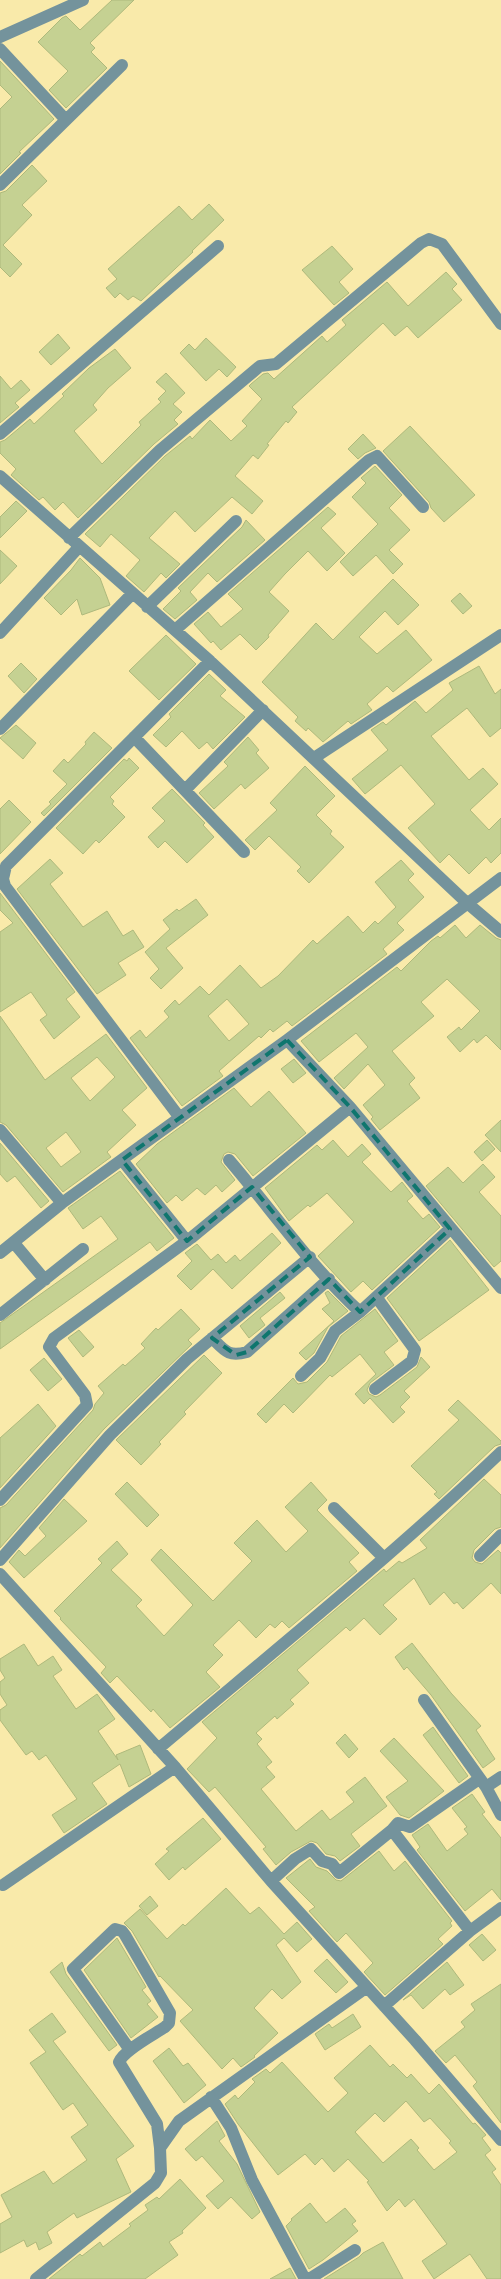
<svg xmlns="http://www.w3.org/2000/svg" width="501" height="2279" font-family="'PT Sans Narrow',sans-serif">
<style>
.building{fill:#c5d192;stroke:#aeb97c;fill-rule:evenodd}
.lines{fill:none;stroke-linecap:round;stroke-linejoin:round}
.minor{stroke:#74939c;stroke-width:12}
.marked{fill:none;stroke:#0f766e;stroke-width:4;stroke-dasharray:10 6;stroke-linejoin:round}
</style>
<rect width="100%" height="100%" fill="#f9eaaa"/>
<!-- building -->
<path class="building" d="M112,0H134L90,43L95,48L91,52L107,68L66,108L49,90L68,71L38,42L62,18L66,16L80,30Z
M0,61L54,119L19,152L21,153L0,174V109L12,97L0,85Z
M32,165L47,181L22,205L32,215L3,245L22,264L10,277L0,267V193L6,191Z
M209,204L224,220L192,251L193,252L141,301L133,296L128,300L120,293L115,298L106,288L117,279L108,269L179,206L192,220Z
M332,246L353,269L339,282L349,293L334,305L302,270Z
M446,272L457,284L452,289L462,300L418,338L407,326L395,336L383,323L292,407L297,412L288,423L286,421L267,444L269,445L258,459L253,455L235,476L263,501L252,514L232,497L195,532L175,511L149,538L180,564L166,578L161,573L144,592L126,576L140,560L111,534L100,547L85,534L165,456L190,436L192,439L210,420L231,441L247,426L242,421L262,399L249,386L251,384L263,374L268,373L274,379L322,336L327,342L346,325L342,320L387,282L408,306Z
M58,334L70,348L51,365L39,352Z
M206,338L236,367L227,377L219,369L206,381L180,353L189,344L195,350Z
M115,349L131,368L108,388L93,405L97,410L74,431L102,464L141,425L139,422L161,402L158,399L166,391L156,382L166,373L185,393L173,404L182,412L174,420L178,424L154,444L78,518L63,502L55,510L43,497L39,500L11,475L16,469L0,453V442L5,440L30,419L34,424L64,396L62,394L89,368Z
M0,376L11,389L21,380L30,390L15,403L19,407L0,423Z
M410,426L475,495L444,522L431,508L429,502L383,451Z
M363,434L376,448L365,453L358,459L348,449Z
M375,466L402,495L389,508L410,530L389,550L403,564L393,574L376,555L353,576L340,562L378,524L352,497L366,483L361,478Z
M16,501L27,511L0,538V517Z
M328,507L336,514L321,528L345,553L327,571L308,551L285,574L269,592L289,611L268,635L269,637L256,650L240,634L221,650L213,641L211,643L194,624L208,612L221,627L243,609L228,594Z
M246,520L265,540L217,582L208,573L190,592L197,600L175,619L163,609L181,591L178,588L242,527Z
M0,550L17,566L0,584Z
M80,558L100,578L110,605L82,615L77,599L61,615L44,598L71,570Z
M393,579L419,605L398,625L385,611L359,637L377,654L406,630L432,660L393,692L387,686L367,704L372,710L351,724L348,721L323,742L308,728L306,731L295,721L298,717L262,682L316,623L333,640Z
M460,593L472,606L463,614L451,601Z
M166,635L196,664L159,700L129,671Z
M21,663L37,679L24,693L8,676Z
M479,666L495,694L501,689V728L490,737L467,708L431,736L469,780L483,768L498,784L470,810L489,830L501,818V853L491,863L486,857L469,874L449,854L440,863L408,828L435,804L401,765L365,794L352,779L388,750L371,730L383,722L386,725L415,701L426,713L453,690L449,683Z
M209,674L226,690L220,696L245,717L213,749L207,742L199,749L182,731L166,747L153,735L171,717L169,714Z
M16,725L36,743L23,759L0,738Z
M94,732L112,748L44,816L41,813L51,804L49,802L67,784L53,771L64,759L68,763L86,744L85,742Z
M248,737L259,750L256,753L269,768L245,789L241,784L214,809L199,793L228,766L224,762Z
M129,758L139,768L110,797L114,801L112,804L125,817L99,843L96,840L83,854L56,828L124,759L127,761Z
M305,766L335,796L316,815L332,831L330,834L344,847L309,883L297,871L301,867L269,836L255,850L245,840L277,810L270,803Z
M172,789L205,823L203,825L214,837L187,863L165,841L158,848L148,837L165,821L152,808Z
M9,800L31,822L0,854V809Z
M50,859L63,873L50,884L83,927L107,911L123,936L133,930L144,947L118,963L126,975L97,994L17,889Z
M401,860L414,874L408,880L424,897L397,923L404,930L383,949L387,954L292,1026L287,1021L273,1032L270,1029L261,1038L259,1036L219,1071L223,1076L182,1106L130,1038L140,1030L146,1038L169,1017L164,1011L175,1000L179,1005L200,986L209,995L240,965L261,988L278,976L313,940L317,944L348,916L363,933L375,921L378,924L396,907L375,882ZM227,999L249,1024L229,1041L208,1016Z
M0,893L75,992L66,999L80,1017L54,1039L40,1020L47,1015L31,992L0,1012V932L13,923L0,910Z
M196,899L208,915L166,948L183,968L161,989L150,978L159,969L145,952L170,929L163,920L177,909L179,911Z
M455,925L466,938L480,925L496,938L501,940V1050L486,1035L477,1043L474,1039L460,1052L447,1037L459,1027L461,1030L480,1011L447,979L421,1002L434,1016L392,1051L415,1078L409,1084L420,1098L380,1130L371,1119L373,1117L363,1105L385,1085L368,1064L344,1089L334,1078L368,1047L356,1033L319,1062L301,1041L397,967L401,971L431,941L438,936L440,938Z
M0,1016L45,1080L106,1034L147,1088L122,1110L136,1125L107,1152L111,1157L63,1192L6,1125L0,1122ZM97,1057L115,1077L90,1101L71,1078ZM66,1132L81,1152L61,1167L46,1148Z
M294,1059L306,1073L293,1083L281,1069Z
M234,1088L251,1107L269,1091L306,1133L253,1176L235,1154L228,1152L224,1154L221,1162L235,1180L222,1192L216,1185L205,1195L197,1188L182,1201L176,1195L167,1203L136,1164L157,1144Z
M501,1120V1152L485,1135Z
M333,1140L348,1157L362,1144L371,1154L362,1162L391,1192L402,1182L413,1196L407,1201L423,1219L429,1214L440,1227L372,1290L363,1281L351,1292L318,1256L354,1222L327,1193L310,1207L308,1205L289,1221L265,1188L317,1145L322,1150Z
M487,1140L495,1149L482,1161L474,1152Z
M0,1143L49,1201L41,1208L15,1176L7,1182L0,1174Z
M483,1164L495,1177L479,1192L501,1216V1261L494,1267L426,1186L448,1167L463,1183Z
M120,1171L174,1238L157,1251L150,1242L0,1349V1323L118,1239L101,1216L83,1229L68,1208Z
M272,1233L281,1243L232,1289L213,1269L191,1290L177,1276L192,1261L185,1253L197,1244L211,1260L218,1254L226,1263L235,1255L240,1261Z
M450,1240L489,1290L419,1341L387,1298Z
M328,1291L348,1311L328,1327L314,1353L306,1360L299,1353L334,1321L322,1309L330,1303L325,1293Z
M280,1292L285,1298L260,1318L265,1325L249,1338L240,1326Z
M181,1309L200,1329L188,1340L192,1344L104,1429L0,1548V1508L6,1505L93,1410L95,1404L104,1393L98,1386L123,1364L125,1366L145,1348L141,1344L156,1328L158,1330Z
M375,1309L398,1341L384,1352L394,1365L370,1383L367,1390L369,1394L376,1397L380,1395L417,1367L421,1357L430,1367L404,1391L410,1397L400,1407L405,1412L393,1423L370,1398L364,1404L355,1394L376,1374L360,1354L332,1377L330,1375L293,1413L284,1404L266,1423L257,1414L293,1378L298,1384L307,1382L327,1362L341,1336Z
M79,1330L94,1347L83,1357L68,1338Z
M204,1355L222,1373L184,1412L186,1414L159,1442L161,1444L141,1465L116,1440Z
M44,1358L62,1379L48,1391L30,1370Z
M458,1400L501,1441V1444L495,1446L439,1499L434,1494L437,1492L411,1466L459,1420L448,1410Z
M38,1404L56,1426L0,1488V1438Z
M484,1479L501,1495V1527L495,1529L474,1550L472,1558L475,1562L482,1564L498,1550L501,1553V1594L491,1583L463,1609L457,1602L454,1604L444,1592L430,1605L414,1578L383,1605L397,1619L380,1635L364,1618L350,1631L346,1627L297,1670L309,1683L290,1700L294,1704L277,1719L275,1716L256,1733L262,1739L257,1744L272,1762L266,1767L275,1777L261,1789L296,1831L322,1810L330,1820L354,1802L346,1792L365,1777L387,1806L351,1834L360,1846L340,1861L335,1856L326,1854L317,1843L311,1841L291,1852L276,1865L263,1849L266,1847L215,1787L209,1792L187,1769L217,1738L202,1722L384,1569L386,1572L399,1561L402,1563L427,1548L420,1540Z
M127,1482L159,1515L147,1527L115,1494Z
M311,1482L327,1500L317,1510L359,1553L349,1562L357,1571L289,1628L282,1621L275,1628L270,1624L256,1638L239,1620L213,1645L223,1655L206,1672L220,1687L170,1728L153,1709L151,1712L117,1676L110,1683L101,1673L106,1667L60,1619L61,1618L54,1611L102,1563L98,1559L117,1541L128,1554L111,1570L142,1600L136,1606L164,1636L193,1605L151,1560L161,1549L213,1601L252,1561L234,1543L257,1520L286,1552L308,1531L285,1507Z
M64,1499L87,1521L24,1578L9,1562L19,1550L25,1556L46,1536L39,1528Z
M412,1643L451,1693L481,1726L476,1730L495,1759L483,1768L431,1695L407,1667L404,1670L395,1657Z
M24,1644L38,1666L53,1656L62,1670L53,1676L76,1709L97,1694L115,1719L98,1731L118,1760L116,1755L140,1745L151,1774L129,1787L120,1764L92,1783L107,1804L64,1833L52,1815L77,1799L46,1755L39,1760L32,1751L26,1755L0,1720V1710L7,1705L0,1694V1682L5,1678L0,1670V1659Z
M433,1727L468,1776L459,1783L423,1735Z
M345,1734L358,1749L349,1758L336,1743Z
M394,1738L444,1791L409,1818L400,1815L386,1797L408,1781L380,1751Z
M472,1794L485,1812L482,1814L501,1838V1900L492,1889L465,1911L417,1850L420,1847L412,1835L428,1824L447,1851L468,1834L464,1829L467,1827L452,1808Z
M203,1818L221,1839L185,1870L183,1867L169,1880L155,1864L169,1851L166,1849Z
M379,1851L394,1871L405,1861L452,1921L450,1923L452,1926L438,1939L443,1944L385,1995L364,1972L373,1963L346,1933L337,1942L309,1911L315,1907L286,1878L310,1859L316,1867L327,1871L336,1880L341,1881Z
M226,1888L250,1914L259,1907L284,1934L297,1922L312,1939L297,1952L284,1938L276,1945L301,1982L282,1999L272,1989L254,2008L278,2033L254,2056L255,2057L241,2067L233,2058L222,2069L180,2021L193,2010L160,1976L159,1977L132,1931L124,1923L140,1909L167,1939L183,1924L185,1926Z
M150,1896L158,1906L147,1915L139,1906Z
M482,1934L496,1950L483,1961L469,1945Z
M117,1938L146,1987L142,1990L151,2001L147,2004L158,2017L131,2038L84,1970Z
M327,1959L348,1982L336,1993L314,1971Z
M62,1962L66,1974L117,2045L109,2051L50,1972Z
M447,1962L464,1985L450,1995L445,1989L423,2009L411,1995L403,2000Z
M501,1984V2123L473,2086L477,2082L455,2055L446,2063L435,2051L465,2027L461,2022L475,2010L471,2004Z
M52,2013L66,2032L53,2041L134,2146L116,2159L131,2192L77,2218L74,2213L47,2232L52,2243L39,2250L36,2242L27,2247L24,2240L0,2253V2224L12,2217L1,2195L44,2171L53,2184L87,2160L71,2137L88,2125L73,2103L63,2110L30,2063L46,2052L29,2030Z
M353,2014L361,2027L325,2050L315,2034L329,2024L332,2028Z
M370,2045L390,2067L393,2064L407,2078L411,2074L429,2094L439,2084L473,2124L475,2123L486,2135L482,2138L491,2150L485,2155L496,2169L492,2172L501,2185V2279H487L470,2254L434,2279L422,2261L447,2244L414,2199L405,2207L399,2199L387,2211L367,2182L369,2181L348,2159L334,2172L322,2158L315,2165L305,2154L278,2175L238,2124L225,2104L235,2095L238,2099L255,2082L252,2079L266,2069L270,2073L282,2062L328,2112L348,2093L334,2078ZM406,2101L424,2122L430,2118L451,2141L449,2143L457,2152L434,2170L417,2150L419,2148L411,2139L383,2163L355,2132L375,2113L384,2122Z
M169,2048L183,2066L188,2063L206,2085L184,2103L153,2061Z
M217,2121L225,2136L219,2141L237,2164L260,2212L252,2219L231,2197L218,2209L206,2196L224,2181L202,2156L196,2161L185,2149Z
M180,2179L206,2208L182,2231L183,2233L169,2242L178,2255L145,2279H49L80,2254L82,2256L100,2242L103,2247L131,2226L129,2224L148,2210L145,2205L157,2197L159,2199Z
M310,2203L326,2223L345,2208L356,2221L352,2224L358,2231L323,2260L309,2269L286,2226L292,2220L291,2219Z
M383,2242L403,2279H324L359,2257L363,2253Z
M290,2268L296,2279H270Z"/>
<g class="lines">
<!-- minor -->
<path class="minor" d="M0,37L83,0
M0,49L66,120
M0,185L122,65
M0,434L218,246
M0,476L210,661L466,902L501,932
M69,538L160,450L260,366L276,364L421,243L429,239L442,244L501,324
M147,607L236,521
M175,630L369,460L377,456L423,507
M0,633L79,547
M0,729L132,594
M134,737L244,852
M314,758L501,635
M186,789L263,710
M287,1040L350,1107L501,1288
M180,1118L5,886L3,879L6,866L210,661
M0,1130L62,1203
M122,1160L187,1241
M229,1160C272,1210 311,1267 360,1312L450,1229
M14,1243L45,1280
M0,1253L62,1203L287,1040L501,878
M0,1315L83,1249
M212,1338C225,1351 228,1357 247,1352L329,1279
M301,1376L320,1358L335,1331L360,1312
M375,1389L412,1361L415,1350L377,1298
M0,1500L87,1405L85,1395L49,1347L54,1338L191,1238L350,1107
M334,1508L384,1558
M480,1556L501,1535
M0,1560L110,1435L187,1359L310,1257
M0,1574L175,1767L271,1881L415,2040L501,2140
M424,1700L486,1787L501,1815
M158,1749C273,1652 392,1556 501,1452
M486,1787L501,1777
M392,1830L470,1931
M271,1881L295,1859L311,1849L322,1861L332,1864L339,1873L392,1830L398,1823L410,1827L479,1779
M3,1885L175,1767
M384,2006L470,1931L501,1908
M130,2050L73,1969L115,1929L122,1931L125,1935L170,2013L169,2023L165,2027C153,2035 124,2050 119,2062L157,2124L160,2148
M211,2097L231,2128L252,2180L305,2279
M36,2279L155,2183L161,2173L160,2148L179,2121L367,1987
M309,2279L355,2250"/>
</g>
<!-- marked area -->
<path class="marked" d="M287,1040L350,1107L450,1229L360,1312L329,1279L247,1352L236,1355L212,1338L310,1257L252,1187L187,1241L122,1160Z"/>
</svg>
